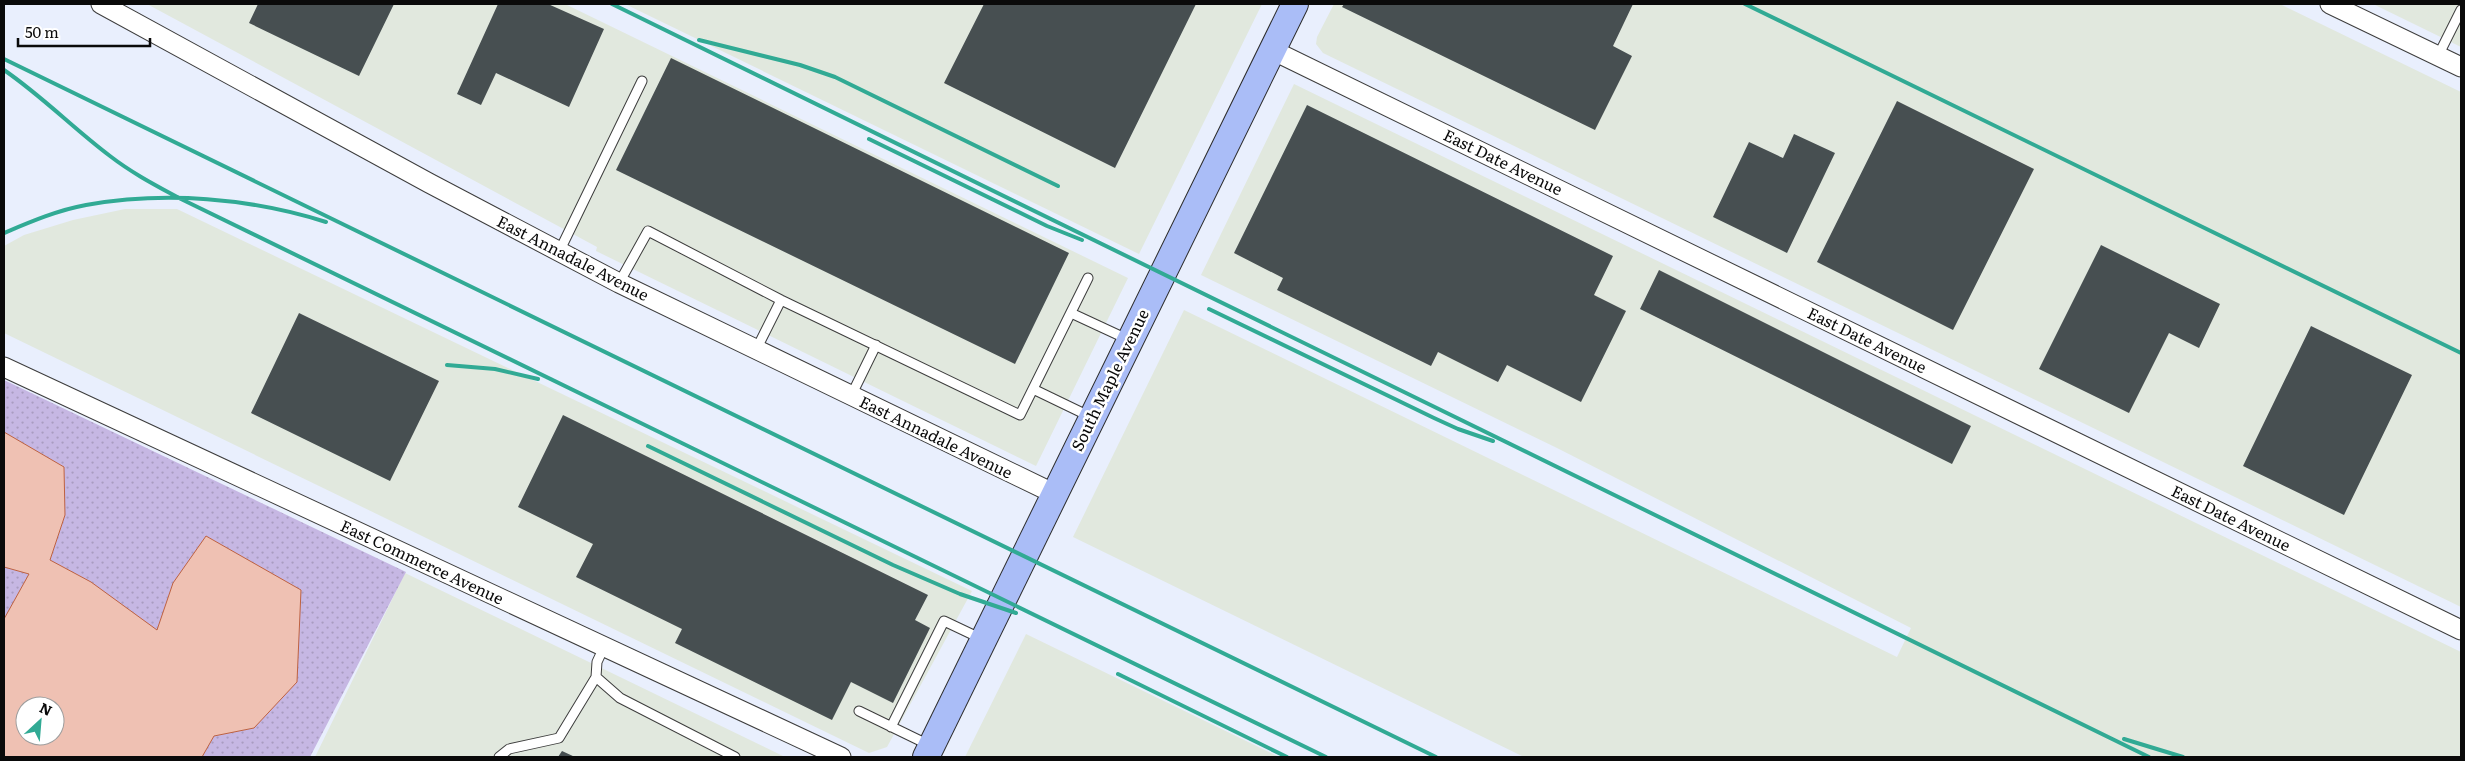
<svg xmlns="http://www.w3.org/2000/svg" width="2465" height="761" font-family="Literata,serif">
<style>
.industrial{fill:#e1e8de}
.grass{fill:url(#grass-dots);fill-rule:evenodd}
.water{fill:#efc1b3;stroke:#be6241;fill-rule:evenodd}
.building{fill:#474f51}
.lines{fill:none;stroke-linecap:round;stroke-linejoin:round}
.lane-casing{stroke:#3d3d3d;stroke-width:11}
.street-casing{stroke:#3d3d3d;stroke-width:21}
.secondary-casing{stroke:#2c2c2c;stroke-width:28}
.lane{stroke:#fff;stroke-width:9}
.street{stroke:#fff;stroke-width:19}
.secondary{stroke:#aabdf7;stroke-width:26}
.rail{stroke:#31aa94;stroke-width:4}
.labels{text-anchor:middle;stroke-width:5;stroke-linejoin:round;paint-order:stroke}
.street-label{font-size:16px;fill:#0a0a0a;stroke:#fff}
</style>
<defs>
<pattern id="grass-dots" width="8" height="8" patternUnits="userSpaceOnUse" patternTransform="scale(1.25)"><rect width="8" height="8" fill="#c6b7e3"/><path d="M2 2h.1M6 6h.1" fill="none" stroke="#a99cc1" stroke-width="1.8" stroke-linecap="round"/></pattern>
</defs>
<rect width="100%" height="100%" fill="#e9effd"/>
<!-- industrial -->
<path class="industrial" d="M147,4H565L1128,278L1036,466L596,251L597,247Z
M625,4H1262L1139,254Z
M1334,4H2280L2461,92V607L1323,53L1316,44L1317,37Z
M2373,4H2461V47Z
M1294,84L2461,652V757H1524L1073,537L1184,310L1897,657L1911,628L1557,448L1201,275Z
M125,209H177L972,591L887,747L869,753L4,333V246L24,235L73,220Z
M405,573L785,757H315Z
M1026,634L1279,757H965Z"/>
<!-- grass -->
<path class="grass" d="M4,380L406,572L310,757H4ZM25,706H55V736H25Z"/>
<!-- water -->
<path class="water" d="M4,432L64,467L65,515L50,560L91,582L157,630L173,583L206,536L301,590L297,682L254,728L214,736L202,757H4V619L29,574L4,567ZM25,706H55V736H25Z"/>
<!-- building -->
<path class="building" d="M258,4H394L359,76L249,23Z
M498,4H548L604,29L569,107L496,73L481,105L457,94Z
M984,4H1196L1115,168L944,83Z
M1344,4H1633L1613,46L1632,56L1595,130L1342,7Z
M671,58L1069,253L1015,364L616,170Z
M1897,101L2034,169L1953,330L1817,262Z
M1307,105L1613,256L1594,295L1626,311L1581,402L1507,365L1498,382L1438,352L1431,366L1277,290L1283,278L1234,253Z
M1794,134L1835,153L1787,253L1713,217L1749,142L1783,158Z
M2101,245L2220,304L2199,348L2169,333L2129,413L2039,369Z
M1659,270L1971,426L1952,464L1640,309Z
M299,313L439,381L390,481L251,413Z
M2311,326L2412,375L2344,515L2243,466Z
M563,415L928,595L915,620L930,628L893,703L851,682L832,720L675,643L682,629L576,577L593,544L518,507Z
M562,751L575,757H558Z"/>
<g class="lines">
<defs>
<path id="lane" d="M2438,56L2461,10
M559,252L642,81
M619,283L648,231L781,300L1020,415L1088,278
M1071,313L1127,339
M756,350L781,300
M1033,389L1091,417
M851,396L876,345
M604,647L597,662L596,677L620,698L735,757
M859,711L929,745
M891,727L944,621L982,639
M499,757L509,749L559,738L596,677"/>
<path id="street" d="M101,4L429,183L619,283L1055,494
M2330,4L2461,67
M1272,50L2461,630
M4,367L841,757"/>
<path id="secondary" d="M926,757L1295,4"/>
</defs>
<!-- lane casing -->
<use href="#lane" class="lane-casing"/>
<!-- street casing -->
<use href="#street" class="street-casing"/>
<!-- secondary casing -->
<use href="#secondary" class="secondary-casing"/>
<!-- lane -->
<use href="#lane" class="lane"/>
<!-- street -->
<use href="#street" class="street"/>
<!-- secondary -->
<use href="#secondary" class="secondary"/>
<!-- rail -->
<path class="rail" d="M612,4L2149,757
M1745,4L2461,353
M699,40L800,65L835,77L1058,186
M4,59L1436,757
M4,70C42,96 74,129 110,156C132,173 155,185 179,198L1326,757
M869,139L1047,226L1082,240
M4,233C30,222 58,210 86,205C165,191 250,198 326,222
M1209,309L1434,418L1458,429L1493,441
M447,365L495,369L538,379
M648,446L893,565L960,594L1016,613
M1118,674L1287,757
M2124,739L2183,757"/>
</g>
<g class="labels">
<!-- street labels -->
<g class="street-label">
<text transform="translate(1503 162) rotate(26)" y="6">East Date Avenue</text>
<text transform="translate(573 258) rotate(27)" y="6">East Annadale Avenue</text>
<text transform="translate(1867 340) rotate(26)" y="6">East Date Avenue</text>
<text transform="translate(1110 380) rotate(-64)" y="6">South Maple Avenue</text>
<text transform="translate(936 437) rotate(26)" y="6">East Annadale Avenue</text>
<text transform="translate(2231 518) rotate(26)" y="6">East Date Avenue</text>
<text transform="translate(422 562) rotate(25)" y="6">East Commerce Avenue</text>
</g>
</g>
<!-- border -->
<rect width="2465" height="761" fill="none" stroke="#0a0a0a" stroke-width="10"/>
<!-- north arrow -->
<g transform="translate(40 721) rotate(26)"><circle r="24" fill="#ffffff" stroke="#9d9d9d"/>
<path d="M0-4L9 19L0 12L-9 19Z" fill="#31aa94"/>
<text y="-8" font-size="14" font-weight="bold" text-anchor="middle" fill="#0a0a0a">N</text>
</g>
<!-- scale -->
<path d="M18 38v8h132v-8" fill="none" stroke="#0a0a0a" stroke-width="2.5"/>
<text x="25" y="38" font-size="15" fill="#0a0a0a" stroke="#ffffff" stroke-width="4" paint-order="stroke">50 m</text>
</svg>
